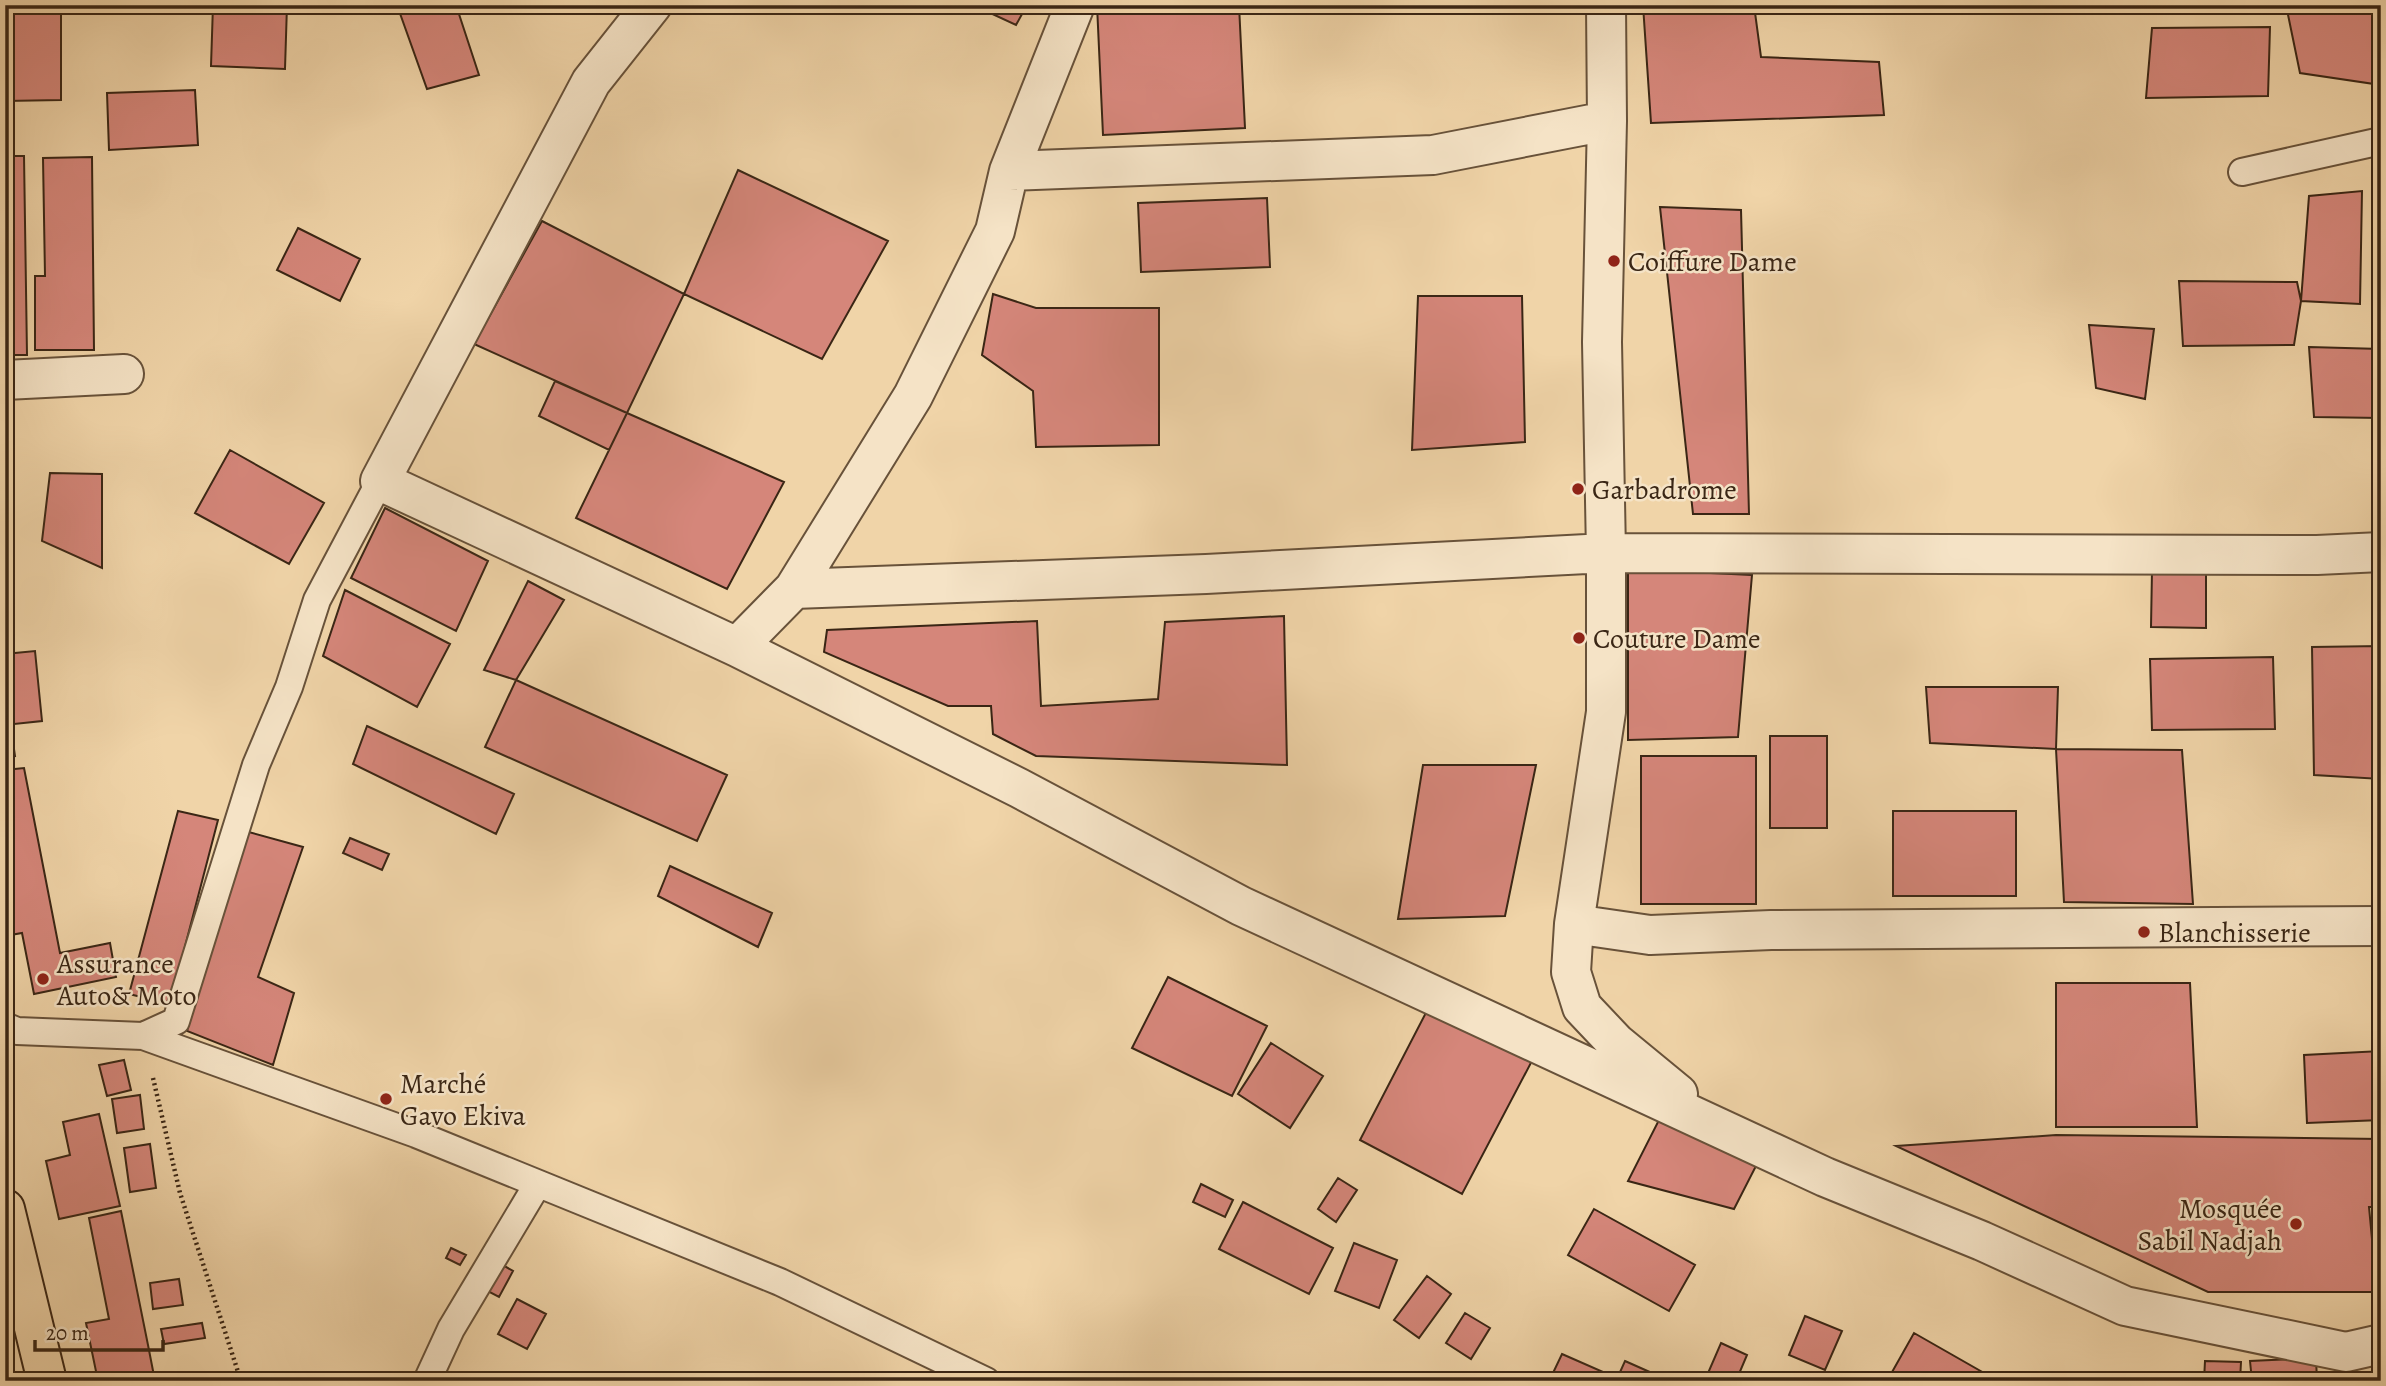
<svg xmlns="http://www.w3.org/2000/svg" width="2386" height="1386" font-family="Alegreya,serif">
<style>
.building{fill:#d5867a;stroke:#3a2615;stroke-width:2}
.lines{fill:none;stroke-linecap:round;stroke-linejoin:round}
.lane-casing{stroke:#68523a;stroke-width:30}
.street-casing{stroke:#68523a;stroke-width:42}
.primary-casing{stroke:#3a2615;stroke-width:42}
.path{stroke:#3a2615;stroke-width:4.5;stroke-dasharray:2 3.5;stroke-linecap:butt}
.lane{stroke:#f5e3c6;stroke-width:26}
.street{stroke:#f5e3c6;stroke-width:38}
.primary{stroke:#f0d4a8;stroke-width:38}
.poi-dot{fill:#8f2418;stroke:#f5e3c6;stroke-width:2.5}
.labels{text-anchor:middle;stroke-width:5;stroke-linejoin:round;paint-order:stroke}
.poi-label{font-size:28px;fill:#3a2615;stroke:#f5e3c6;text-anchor:start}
</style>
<rect width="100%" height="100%" fill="#f0d4a8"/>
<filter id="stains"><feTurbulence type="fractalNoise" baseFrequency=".00286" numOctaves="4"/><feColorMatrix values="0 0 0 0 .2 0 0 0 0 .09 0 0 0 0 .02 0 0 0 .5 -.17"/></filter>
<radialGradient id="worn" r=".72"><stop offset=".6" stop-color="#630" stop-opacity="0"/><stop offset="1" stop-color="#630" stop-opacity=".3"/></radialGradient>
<!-- building -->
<path class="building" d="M5,5H61V100L5,101Z
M213,5H287L285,69L211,66Z
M397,5H456L479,75L427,89Z
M973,5H1027L1016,25Z
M1097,5H1239L1245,128L1103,135Z
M1643,5H1754L1761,57L1879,62L1884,115L1651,123Z
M2286,5H2381V85L2300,73Z
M2270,27L2268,96L2146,98L2152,28Z
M195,90L198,145L109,150L107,93Z
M5,156H24L27,355H5Z
M92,157L94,350H35V276H45L43,158Z
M738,170L888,241L822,359L684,294Z
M2362,191L2360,304L2301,301L2309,196Z
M1267,198L1270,267L1141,272L1138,203Z
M1660,207L1741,210L1749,514H1693Z
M542,221L684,294L627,413L474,344Z
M298,228L360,259L340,301L277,270Z
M2179,281L2297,282L2301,301L2294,345L2183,346Z
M993,294L1036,308H1159V445L1036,447L1033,391L982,355Z
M1418,296H1522L1525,442L1412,450Z
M2089,325L2154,329L2145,399L2096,388Z
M2309,347L2381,349V418L2314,417Z
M555,381L627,413L609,450L539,416Z
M627,413L784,482L727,589L576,518Z
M230,450L324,503L289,564L195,513Z
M50,473L102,474V568L42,541Z
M385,508L488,561L456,631L351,578Z
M1628,569L1752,575L1738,737L1628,740Z
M2152,570L2206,571V628L2151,627Z
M528,581L564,600L516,680L484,670Z
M345,590L450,644L417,707L323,656Z
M1284,616L1287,765L1036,756L993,734L991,706H948L824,652L827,630L1037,621L1041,706L1158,699L1165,622Z
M2381,646V779L2314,775L2312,647Z
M35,651L42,721L5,725V654Z
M2273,657L2275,729L2152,730L2150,659Z
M516,680L727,775L697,841L485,747Z
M1926,687H2058L2056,749L1930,743Z
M367,726L514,794L496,834L353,764Z
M11,728L15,756L5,757V729Z
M1770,736H1827V828H1770Z
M2056,749L2182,750L2193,904L2064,902Z
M1641,756H1756V904H1641Z
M1423,765H1536L1505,916L1398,919Z
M24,768L60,953L110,943L116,977L34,994L22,933L5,936V770Z
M178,811L218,820L170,1004L129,994Z
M1893,811H2016V896H1893Z
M245,831L303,847L258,977L294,993L273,1065L187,1031Z
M350,838L389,854L382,870L343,853Z
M670,866L772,913L758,947L658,896Z
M1168,977L1267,1026L1232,1096L1132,1048Z
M2056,983H2190L2197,1127H2056Z
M1431,1003L1534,1057L1462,1194L1360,1140Z
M1271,1043L1323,1076L1290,1128L1238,1094Z
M2381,1051V1120L2307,1123L2304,1055Z
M124,1060L131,1090L107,1096L99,1065Z
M140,1095L144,1129L117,1133L112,1099Z
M99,1114L120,1206L59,1219L46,1161L70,1155L63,1122Z
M1661,1116L1757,1164L1734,1209L1628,1181Z
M2056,1135L2381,1139V1207H2369L2377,1292H2208L1896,1146Z
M150,1144L156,1188L130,1192L124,1148Z
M1338,1178L1357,1190L1336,1222L1318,1209Z
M1201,1184L1233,1200L1225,1217L1193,1202Z
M1243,1202L1333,1248L1309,1294L1219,1249Z
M1594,1209L1695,1265L1669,1311L1568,1255Z
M121,1211L148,1345L155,1381H119V1378L98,1381L86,1323L109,1319L89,1218Z
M1354,1243L1397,1260L1379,1308L1335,1291Z
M451,1248L466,1255L460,1265L446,1258Z
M494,1260L513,1271L499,1297L480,1287Z
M1427,1276L1451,1294L1419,1338L1394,1320Z
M179,1279L183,1305L153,1309L150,1283Z
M517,1299L546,1314L527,1349L498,1334Z
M1465,1313L1490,1328L1471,1359L1446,1343Z
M1805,1316L1842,1331L1825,1370L1789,1355Z
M202,1323L205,1338L164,1344L161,1329Z
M1914,1333L1998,1381H1887Z
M1721,1343L1747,1355L1736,1381L1705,1380Z
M1562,1354L1610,1375L1608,1381H1564L1552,1375Z
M2316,1358L2317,1381H2252L2250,1361Z
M1625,1361L1670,1381H1616Z
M2205,1361L2241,1362L2240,1381H2204Z"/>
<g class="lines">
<defs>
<path id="lane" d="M2242,172L2381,141
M5,1026L17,1031L143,1036L416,1134L780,1282L986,1381
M143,1036L176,1021L256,765L289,687L317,600L380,481
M427,1381L451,1329L537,1185"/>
<path id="street" d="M652,5L591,82L380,481L737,647L1019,788L1241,906L1825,1177L1982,1241L2125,1306L2346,1352L2381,1344
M1009,171L1433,155L1607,121
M5,380L124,374
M794,589L1206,574L1606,553L1602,342L1607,121L1606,5
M737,647L794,589L913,396L995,231L1009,171L1075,5
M1574,924L1650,935L1771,930L2381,926
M1678,1094L1616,1043L1582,1007L1571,972L1574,924L1606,712V553L2317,555L2381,552"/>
<path id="primary" d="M5,1209L47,1381"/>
</defs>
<!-- lane casing -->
<use href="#lane" class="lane-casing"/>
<!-- street casing -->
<use href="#street" class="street-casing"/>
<!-- primary casing -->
<use href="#primary" class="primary-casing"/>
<!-- path -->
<path class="path" d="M153,1078L180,1193L241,1381"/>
<!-- lane -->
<use href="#lane" class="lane"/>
<!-- street -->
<use href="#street" class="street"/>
<!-- primary -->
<use href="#primary" class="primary"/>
</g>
<!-- markers -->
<g class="poi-dot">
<circle cx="1614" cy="261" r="7"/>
<circle cx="1578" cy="489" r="7"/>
<circle cx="1579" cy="638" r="7"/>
<circle cx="2144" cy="932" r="7"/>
<circle cx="43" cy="979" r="7"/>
<circle cx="386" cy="1099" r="7"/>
<circle cx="2296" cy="1224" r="7"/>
</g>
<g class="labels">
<!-- poi labels -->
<g class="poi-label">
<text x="1628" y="271">Coiffure Dame</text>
<text x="1592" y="499">Garbadrome</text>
<text x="1593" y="648">Couture Dame</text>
<text x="2158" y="942">Blanchisserie</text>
<text x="57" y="973">Assurance<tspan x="57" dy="32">Auto&amp; Moto</tspan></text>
<text x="400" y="1093">Marché<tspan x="400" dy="32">Gavo Ekiva</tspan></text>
<text x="2282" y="1218" text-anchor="end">Mosquée<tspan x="2282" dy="32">Sabil Nadjah</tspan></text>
</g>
</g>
<!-- margin -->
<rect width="2386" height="1386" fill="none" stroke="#f0d4a8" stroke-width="28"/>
<rect x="7" y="7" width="2372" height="1372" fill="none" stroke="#3a2615" stroke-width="3.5"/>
<rect x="14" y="14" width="2358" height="1358" fill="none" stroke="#3a2615" stroke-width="2"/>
<!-- scale -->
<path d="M35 1340v10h128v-10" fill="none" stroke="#3a2615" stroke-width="3.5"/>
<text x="46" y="1340" font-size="21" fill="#3a2615" stroke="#f5e3c6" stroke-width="5" paint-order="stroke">20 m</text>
<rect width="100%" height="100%" filter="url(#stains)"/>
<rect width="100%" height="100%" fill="url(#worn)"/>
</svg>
